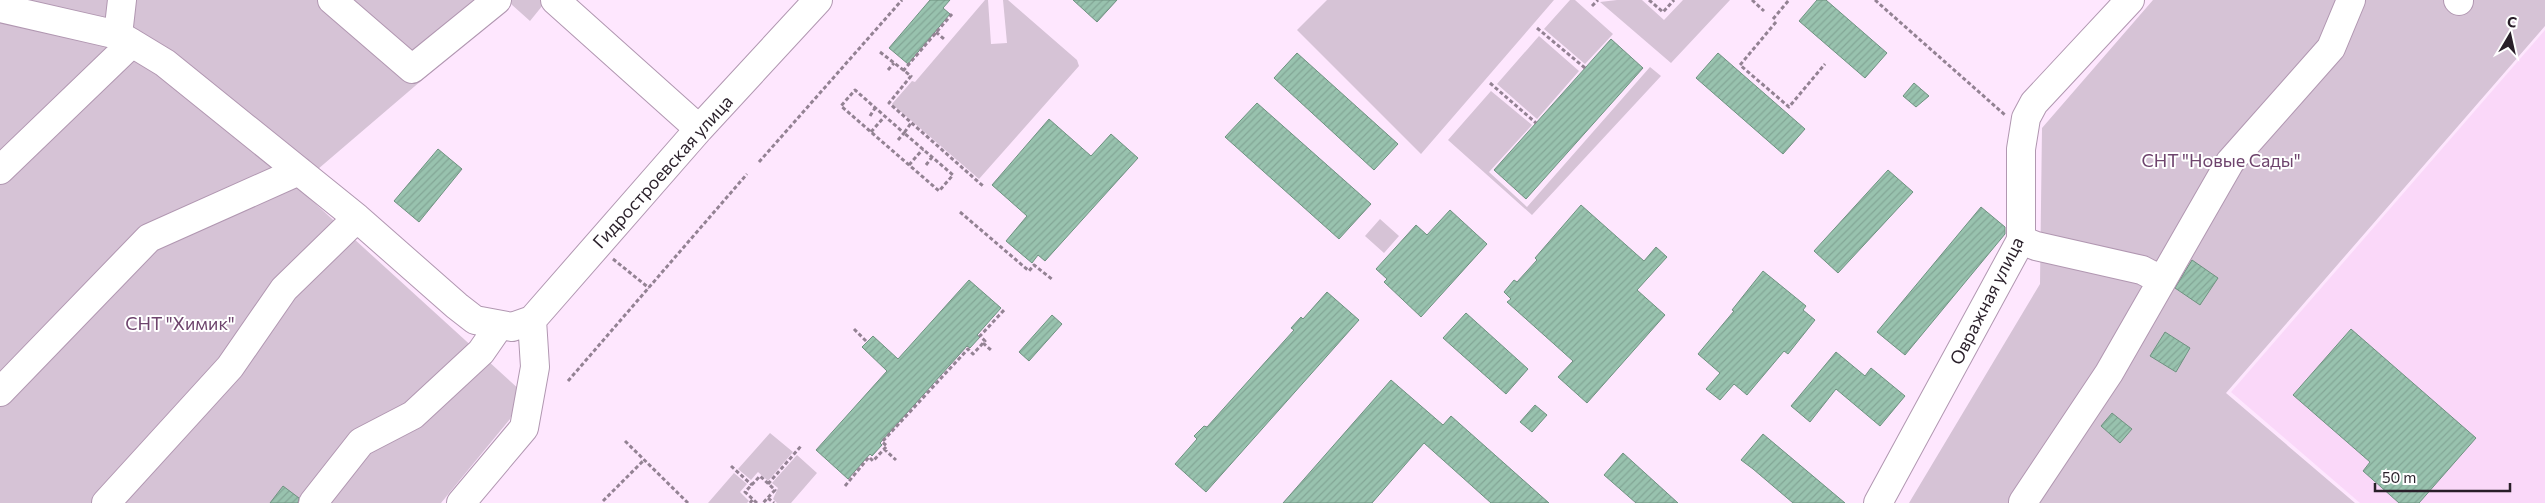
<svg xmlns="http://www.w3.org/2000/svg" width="2545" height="503" font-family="Commissioner,sans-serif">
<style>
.built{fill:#fad8f9}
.green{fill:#d6c3d6}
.building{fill:url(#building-hatch);stroke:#6e9280}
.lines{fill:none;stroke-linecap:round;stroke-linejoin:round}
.minor-casing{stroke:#b197b1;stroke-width:30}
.path{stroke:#938293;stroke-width:3;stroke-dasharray:4 2.5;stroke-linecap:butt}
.minor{stroke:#fff;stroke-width:28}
.labels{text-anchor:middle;stroke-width:4;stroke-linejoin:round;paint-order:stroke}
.park-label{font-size:18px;fill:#6e446d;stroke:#fff}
.street-label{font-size:18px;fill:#291f29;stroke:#fff}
</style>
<defs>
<pattern id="building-hatch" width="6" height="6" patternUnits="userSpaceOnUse" patternTransform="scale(1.25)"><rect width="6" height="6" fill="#98c2ae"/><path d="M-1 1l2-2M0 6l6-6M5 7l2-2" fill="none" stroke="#83a696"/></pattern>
</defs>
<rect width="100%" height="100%" fill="#fee7fe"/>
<!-- built -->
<path class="built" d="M2545,30V503H2360L2231,392Z"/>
<!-- green -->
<path class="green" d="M0,0H547L530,21L511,4L297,187L521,391L510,419L441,503H0Z
M985,0H988L991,44L1007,43L1003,0H1008L1077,60L1079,66L979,179L892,104L912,81L915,82Z
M1327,0H1554L1421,154L1297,30Z
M1570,0H1575L1613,34L1585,64L1544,29Z
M1617,0H1642L1664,20L1683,0H1730L1671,63L1600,2Z
M2153,0H2545V26L2226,393L2355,503H1909L2040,284L2042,128Z
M1539,36L1579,71L1537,119L1497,84Z
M1650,67L1661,76L1532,215L1448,140L1491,91L1532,125L1489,172L1527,207Z
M1380,219L1399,236L1384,253L1365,236Z
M770,433L793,452L768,481L758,472L751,480L738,469Z
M797,455L817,473L791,503H777L773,499L778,488L772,483Z
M734,473L747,484L740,492L749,501L747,503H708Z"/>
<!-- building -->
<path class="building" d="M930,0H950L943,8L950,14L908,64L889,48Z
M1073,0H1117L1097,22Z
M1817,0H1826L1887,53L1865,78L1799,21Z
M1611,39L1643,68L1526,199L1494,170Z
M1297,53L1398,144L1374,170L1274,78Z
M1718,53L1805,129L1783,154L1696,78Z
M1914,83L1929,96L1916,107L1903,96Z
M1257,103L1371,204L1339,239L1225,137Z
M1049,119L1091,156L1111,134L1138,158L1045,261L1038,255L1032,263L1006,241L1027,216L992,185Z
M438,149L462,169L419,222L394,201Z
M1888,170L1913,192L1838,273L1814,251Z
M1581,205L1644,261L1656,247L1667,257L1637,290L1665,315L1587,403L1558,377L1573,361L1507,302L1511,299L1504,292L1514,280L1517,282L1537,260L1535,258Z
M1981,207L2005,227V234L1905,355L1877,332Z
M1450,210L1487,244L1421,317L1384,282L1387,279L1376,269L1416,225L1427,235Z
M2192,260L2218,278L2200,305L2175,288Z
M1763,271L1806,306L1803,310L1815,320L1788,354L1784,351L1747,395L1734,384L1720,400L1706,389L1720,373L1698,354L1734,311L1732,310Z
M969,280L1001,308L977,335L980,337L970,348L967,346L880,443L882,445L872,456L870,454L848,479L816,450L887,371L862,347L873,336L898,359Z
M1327,292L1359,320L1206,492L1175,464L1197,439L1194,436L1204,426L1207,427L1294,330L1291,328L1301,317L1303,319Z
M1466,313L1528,369L1506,394L1443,338Z
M1052,315L1062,324L1029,361L1019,352Z
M2351,329L2476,438L2419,503H2399L2363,471L2370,462L2293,395Z
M2165,332L2190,348L2176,372L2150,356Z
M1836,352L1865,376L1871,368L1905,396L1880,426L1836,389L1810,422L1791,406Z
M1391,380L1443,425L1451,416L1549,503H1491L1424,443L1372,503H1283Z
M1535,405L1547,415L1532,432L1520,422Z
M2112,413L2132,429L2120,443L2101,426Z
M1763,434L1845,503H1793L1753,469L1741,460Z
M1623,453L1678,503H1636L1604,475Z
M283,486L299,498L298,503H270Z"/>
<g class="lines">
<defs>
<path id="minor" d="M332,0L412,69L497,0
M555,0L699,129
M2458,0L2459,1
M0,8L118,35L132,43L165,63L357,218L457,306L475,320L512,327L532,320L699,129L818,0
M118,35L122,0
M0,170L132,43
M2021,240L2036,246L2142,270L2161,280
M0,392L149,238L299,171
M2023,502L2109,373L2230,162L2331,48L2351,0
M106,503L230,367L284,289L357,218
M313,503L361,442L413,415L481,352L499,326
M461,503L524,428L535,367L532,320
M1878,503L2021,240V149L2026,118L2034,103L2130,0"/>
</defs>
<!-- minor casing -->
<use href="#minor" class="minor-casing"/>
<!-- path -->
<path class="path" d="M1649,0L1663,12L1674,0
M1752,0L1764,11
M1875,0L2005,115
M1592,6L1598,0
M1773,19L1789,0
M1776,22L1740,65L1789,107L1825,64
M1537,28L1585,68
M936,32L944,39
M880,52L911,76L889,103L983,186
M888,70L894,63
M903,71L952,14
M1490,83L1536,123
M870,116L875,108
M871,132L885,116
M898,140L904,133L855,90L841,106L939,191L953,175L904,133L911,123
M759,162L902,0
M909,165L923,149
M926,165L932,157
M960,212L1029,271L1034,265L1053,280
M613,259L649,288
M854,329L867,342
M983,343L992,351
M568,381L747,174
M625,441L688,503
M884,449L896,460
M731,466L752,485
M768,484L801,446
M845,486L869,457L873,461L887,446L882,442L968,349L973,354L985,341L980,336L1005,309
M768,498L774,503
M603,501L644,460
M750,503L753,499
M757,503L745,492L760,476L775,490L763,503"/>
<!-- minor -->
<use href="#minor" class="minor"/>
</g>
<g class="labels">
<!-- park labels -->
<g class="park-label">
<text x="2221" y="167">СНТ "Новые Сады"</text>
<text x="180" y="330">СНТ "Химик"</text>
</g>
<!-- street labels -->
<g class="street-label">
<text transform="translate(663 172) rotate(-48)" y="6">Гидростроевская улица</text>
<text transform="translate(1987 301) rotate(-63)" y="6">Овражная улица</text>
</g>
</g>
<!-- north arrow -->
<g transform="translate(2510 35) rotate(9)" stroke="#ffffff" stroke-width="4" paint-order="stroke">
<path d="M0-4L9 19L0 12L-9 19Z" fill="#291f29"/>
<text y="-8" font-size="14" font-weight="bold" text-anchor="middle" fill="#291f29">С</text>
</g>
<!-- scale -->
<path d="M2375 483v8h135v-8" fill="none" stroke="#291f29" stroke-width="2.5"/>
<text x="2382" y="483" font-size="15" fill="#291f29" stroke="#ffffff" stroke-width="4" paint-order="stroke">50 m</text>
</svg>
